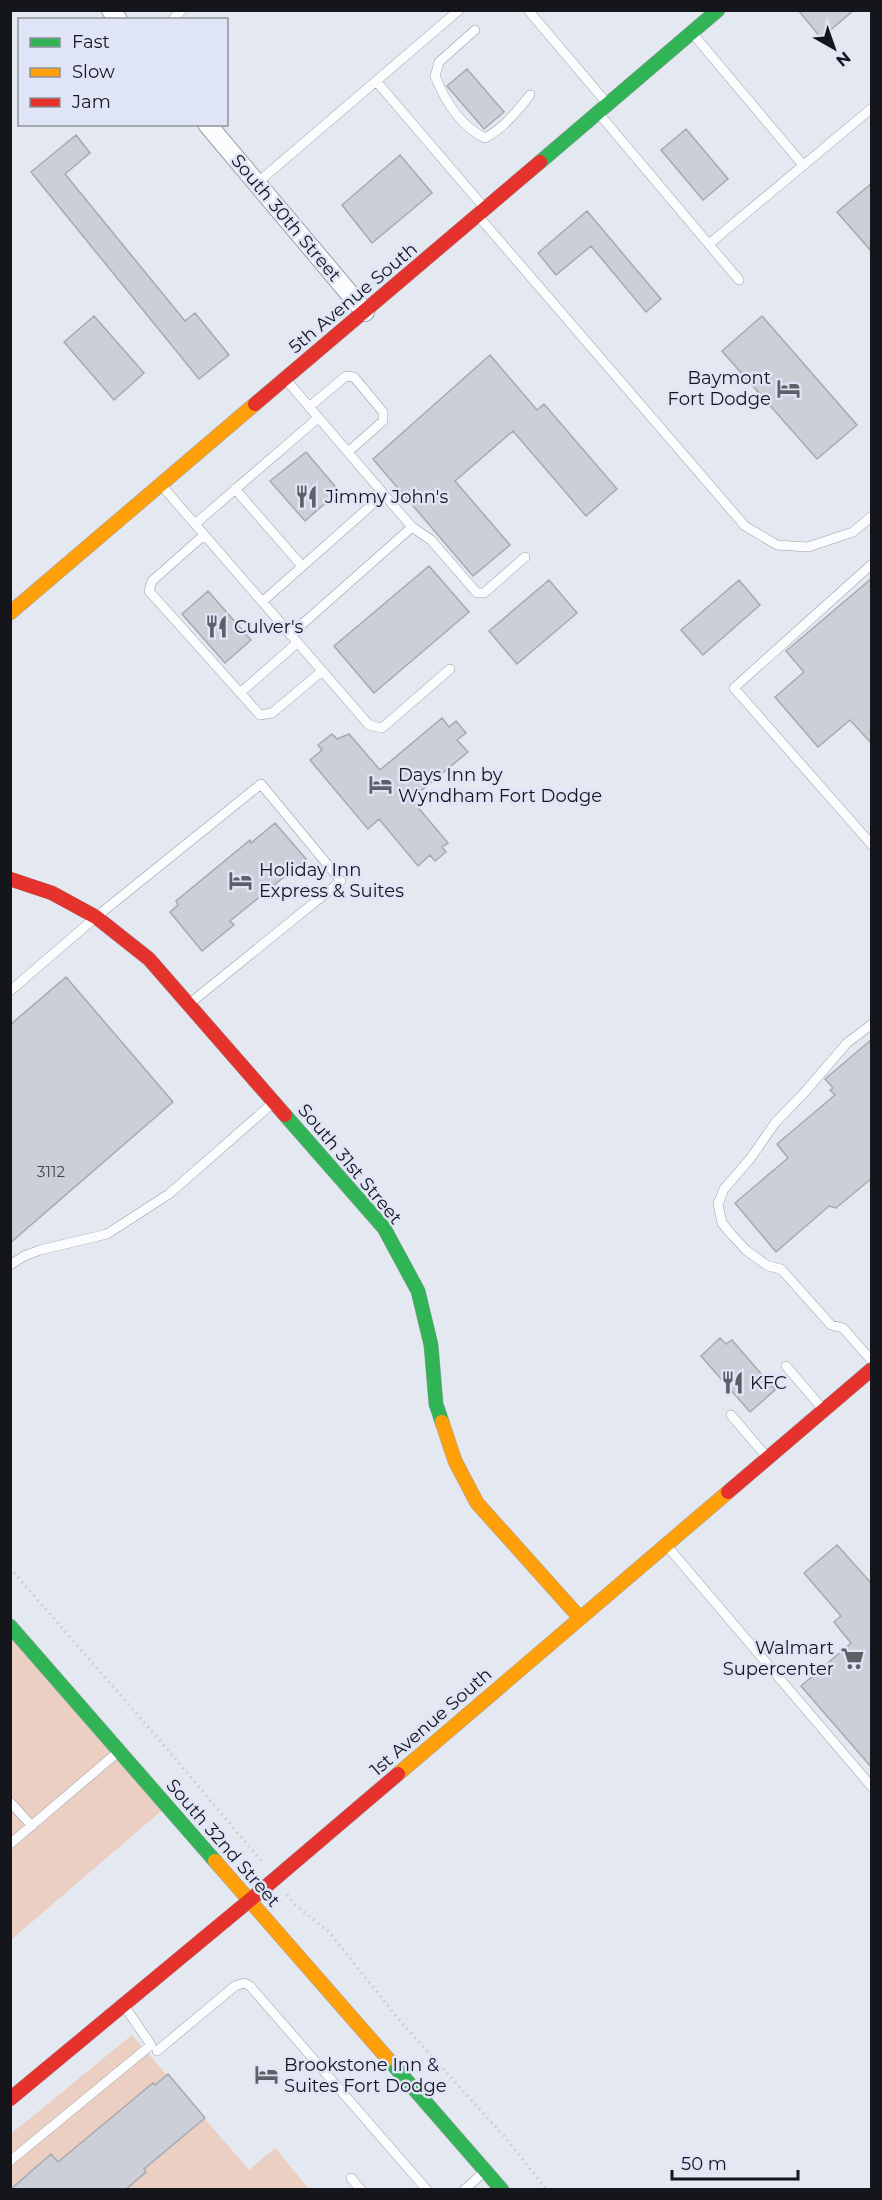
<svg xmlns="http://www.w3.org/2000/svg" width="882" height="2200" font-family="Montserrat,sans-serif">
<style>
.green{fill:#ebcfc3}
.building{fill:#cccfd7;stroke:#a6a9b0;stroke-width:1.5}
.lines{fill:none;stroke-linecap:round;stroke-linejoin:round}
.lane-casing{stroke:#9c9fa6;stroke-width:10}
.street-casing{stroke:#9c9fa6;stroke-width:20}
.fast-casing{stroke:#9c9fa6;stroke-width:15}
.slow-casing{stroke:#9c9fa6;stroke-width:15}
.jam-casing{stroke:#9c9fa6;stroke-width:15}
.path{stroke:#c8c9cc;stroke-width:3;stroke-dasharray:1.5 4.5;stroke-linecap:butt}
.lane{stroke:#fbfcfd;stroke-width:9}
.street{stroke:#fbfcfd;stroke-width:18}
.fast{stroke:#30b455;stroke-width:14}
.slow{stroke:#ff9f0a;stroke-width:14}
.jam{stroke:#e5322d;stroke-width:14}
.labels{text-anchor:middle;stroke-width:5;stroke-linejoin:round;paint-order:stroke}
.number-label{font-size:15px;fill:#42444b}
.street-label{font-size:18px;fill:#14161c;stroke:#dfe5f6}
.poi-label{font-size:18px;fill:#14161c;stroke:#dfe5f6;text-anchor:start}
</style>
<rect width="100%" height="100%" fill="#e4e8f1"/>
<!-- green -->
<path class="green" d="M10,1626L167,1806L11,1940H10Z
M132,2035L249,2170L275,2148L309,2189L11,2190V2134Z"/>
<!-- building -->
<path class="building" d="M798,10H854L821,38Z
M467,69L504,112L484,129L447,86Z
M686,129L728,179L703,200L661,150Z
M76,135L90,153L65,174L185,321L195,313L229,355L199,379L31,172Z
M400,155L432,193L372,243L342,205Z
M872,183V252L837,212Z
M587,211L661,299L646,312L591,246L556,275L538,253Z
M94,316L144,373L114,400L64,342Z
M762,316L857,425L817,459L722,351Z
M490,355L537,410L544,404L617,489L586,516L513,431L455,481L510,545L473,576L373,459Z
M306,452L339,491L305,521L270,481Z
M429,566L469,612L374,693L334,646Z
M872,578V744L850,720L818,747L775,697L804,672L786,651Z
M549,580L577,613L517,664L489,631Z
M739,580L760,605L703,655L681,630Z
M208,591L251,640L225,663L182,614Z
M442,718L449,727L456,721L466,733L457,740L468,752L411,799L448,843L442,847L446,852L435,861L430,855L418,866L379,819L368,829L310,760L322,750L318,745L332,734L337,739L349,734L380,770Z
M275,823L306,859L230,921L234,925L202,951L170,912L178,905L176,901L250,840L251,843Z
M66,977L173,1102L10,1243V1025Z
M872,1039V1178L836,1208L829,1206L776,1252L735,1203L788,1158L777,1144L835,1095L830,1090L833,1088L825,1079Z
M720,1338L726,1344L732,1340L775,1390L750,1412L701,1356Z
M837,1545L872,1584V1768L801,1686L851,1643L834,1622L841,1616L804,1573Z
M168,2074L205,2118L144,2169L146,2172L125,2190H10L51,2154L58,2162L153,2083L155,2085Z"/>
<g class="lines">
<defs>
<path id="lane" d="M528,10L605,101
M172,20L182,10
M475,30L439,62L435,76C445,101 460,126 485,138C505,127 516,112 530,95
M693,34L803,165
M376,81L482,205
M600,115L739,280
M257,183L459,10
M480,218L745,526L777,545L808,547L853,532L872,516
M709,244L872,108
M288,382L412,527L290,635
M309,407L346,376L354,377L383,412V421L348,452
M162,486L369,725L382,728L450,669
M235,489L302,566
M195,524L318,418
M412,527L431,540L477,593H484L525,557
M204,535L152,581L149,591L260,715L272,713L321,672
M872,564L734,688L872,845
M262,602L384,494
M240,693L297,643
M10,991L96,917L261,784L341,881L189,1004
M872,1024L847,1043L804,1093L775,1123L750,1159L724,1189L718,1204L722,1223L732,1235L747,1251L768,1266L781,1269L831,1325L843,1328L872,1361
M10,1265L24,1256L40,1250L107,1234L169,1194L274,1102
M786,1366L822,1408
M731,1415L766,1456
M667,1546L872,1787
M10,1802L32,1826
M10,1844L118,1752
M157,2051L235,1986L244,1983L250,1986L427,2190
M10,2161L151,2045L125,2007
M351,2178L361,2190
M464,2190L484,2172"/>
<path id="street" d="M111,10L118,20
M207,124L365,312"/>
<path id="fast" d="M540,162L718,10
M285,1115L384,1228L418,1291L431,1345L436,1404L442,1422
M10,1626L215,1861
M388,2059L502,2190"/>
<path id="slow" d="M10,613L255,404
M442,1422L455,1461L477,1503L580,1618
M398,1774L728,1492
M215,1861L388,2059"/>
<path id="jam" d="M255,404L540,162
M10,879L52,893L96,917L149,959L285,1115
M728,1492L872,1369
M10,2099L250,1900L398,1774"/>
</defs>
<!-- lane casing -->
<use href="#lane" class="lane-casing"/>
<!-- street casing -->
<use href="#street" class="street-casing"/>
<!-- fast casing -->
<use href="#fast" class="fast-casing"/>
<!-- slow casing -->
<use href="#slow" class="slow-casing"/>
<!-- jam casing -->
<use href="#jam" class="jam-casing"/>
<!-- path -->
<path class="path" d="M10,1568L162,1743L263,1863
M287,1895L294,1904L329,1932L401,2022L503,2135L547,2190"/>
<!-- lane -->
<use href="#lane" class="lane"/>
<!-- street -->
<use href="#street" class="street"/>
<!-- fast -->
<use href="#fast" class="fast"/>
<!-- slow -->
<use href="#slow" class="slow"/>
<!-- jam -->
<use href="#jam" class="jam"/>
</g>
<!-- icons -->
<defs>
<symbol id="hotel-bare" viewBox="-9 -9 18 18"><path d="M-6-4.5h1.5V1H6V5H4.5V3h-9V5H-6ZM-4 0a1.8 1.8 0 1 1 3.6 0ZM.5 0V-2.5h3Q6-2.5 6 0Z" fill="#5d6067" stroke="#dfe5f6" stroke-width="2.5" paint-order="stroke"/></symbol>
<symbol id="restaurant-bare" viewBox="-9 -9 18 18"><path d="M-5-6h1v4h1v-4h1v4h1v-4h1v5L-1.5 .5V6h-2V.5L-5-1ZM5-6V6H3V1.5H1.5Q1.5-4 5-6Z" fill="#5d6067" stroke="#dfe5f6" stroke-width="2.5" paint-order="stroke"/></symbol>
<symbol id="supermarket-bare" viewBox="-9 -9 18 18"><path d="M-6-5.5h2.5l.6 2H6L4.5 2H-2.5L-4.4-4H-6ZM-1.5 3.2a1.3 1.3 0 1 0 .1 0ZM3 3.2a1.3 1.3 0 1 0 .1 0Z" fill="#5d6067" stroke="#dfe5f6" stroke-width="2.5" paint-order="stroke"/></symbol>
</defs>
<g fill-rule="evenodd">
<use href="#hotel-bare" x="772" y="372" width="33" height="33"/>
<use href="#restaurant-bare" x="290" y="480" width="33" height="33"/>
<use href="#restaurant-bare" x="200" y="610" width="33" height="33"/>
<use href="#hotel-bare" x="364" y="768" width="33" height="33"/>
<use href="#hotel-bare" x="224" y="864" width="33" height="33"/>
<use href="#restaurant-bare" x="716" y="1366" width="33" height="33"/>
<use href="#supermarket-bare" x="836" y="1642" width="33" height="33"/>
<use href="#hotel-bare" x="250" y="2058" width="33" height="33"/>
</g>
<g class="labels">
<!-- number labels -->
<g class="number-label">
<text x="51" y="1177">3112</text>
</g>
<!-- street labels -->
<g class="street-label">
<text transform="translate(286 218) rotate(50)" y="6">South 30th Street</text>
<text transform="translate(353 298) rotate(-40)" y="6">5th Avenue South</text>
<text transform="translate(350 1164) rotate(50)" y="6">South 31st Street</text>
<text transform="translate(431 1722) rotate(-41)" y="6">1st Avenue South</text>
<text transform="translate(223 1843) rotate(49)" y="6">South 32nd Street</text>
</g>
<!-- poi labels -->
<g class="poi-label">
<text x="771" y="384" text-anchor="end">Baymont<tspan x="771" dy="21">Fort Dodge</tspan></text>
<text x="325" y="503">Jimmy John's</text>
<text x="234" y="633">Culver's</text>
<text x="398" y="781">Days Inn by<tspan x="398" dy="21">Wyndham Fort Dodge</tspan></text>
<text x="259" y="876">Holiday Inn<tspan x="259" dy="21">Express &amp; Suites</tspan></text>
<text x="750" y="1389">KFC</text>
<text x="834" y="1654" text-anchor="end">Walmart<tspan x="834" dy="21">Supercenter</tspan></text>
<text x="284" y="2071">Brookstone Inn &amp;<tspan x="284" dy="21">Suites Fort Dodge</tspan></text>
</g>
</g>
<!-- border -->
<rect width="882" height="2200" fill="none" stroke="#14161c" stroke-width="24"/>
<!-- legend -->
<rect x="18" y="18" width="210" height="108" fill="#dfe5f6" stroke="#8e929f" stroke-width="1.5"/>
<rect x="30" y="38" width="30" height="9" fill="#30b455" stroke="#8e929f" stroke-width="1.5"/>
<text x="72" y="48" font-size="18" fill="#14161c">Fast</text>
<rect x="30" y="68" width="30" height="9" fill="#ff9f0a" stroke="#8e929f" stroke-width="1.5"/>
<text x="72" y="78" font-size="18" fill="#14161c">Slow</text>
<rect x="30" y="98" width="30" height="9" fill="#e5322d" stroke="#8e929f" stroke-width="1.5"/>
<text x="72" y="108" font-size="18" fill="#14161c">Jam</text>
<!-- north arrow -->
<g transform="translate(834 48) rotate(140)" stroke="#dfe5f6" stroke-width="4.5" paint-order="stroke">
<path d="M0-4.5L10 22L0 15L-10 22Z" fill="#14161c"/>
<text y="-9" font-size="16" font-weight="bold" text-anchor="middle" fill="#14161c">N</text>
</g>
<!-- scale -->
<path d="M672 2170v9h126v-9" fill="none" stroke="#14161c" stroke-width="3"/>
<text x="681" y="2170" font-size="18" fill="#14161c" stroke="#dfe5f6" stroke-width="4.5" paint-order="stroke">50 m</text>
</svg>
